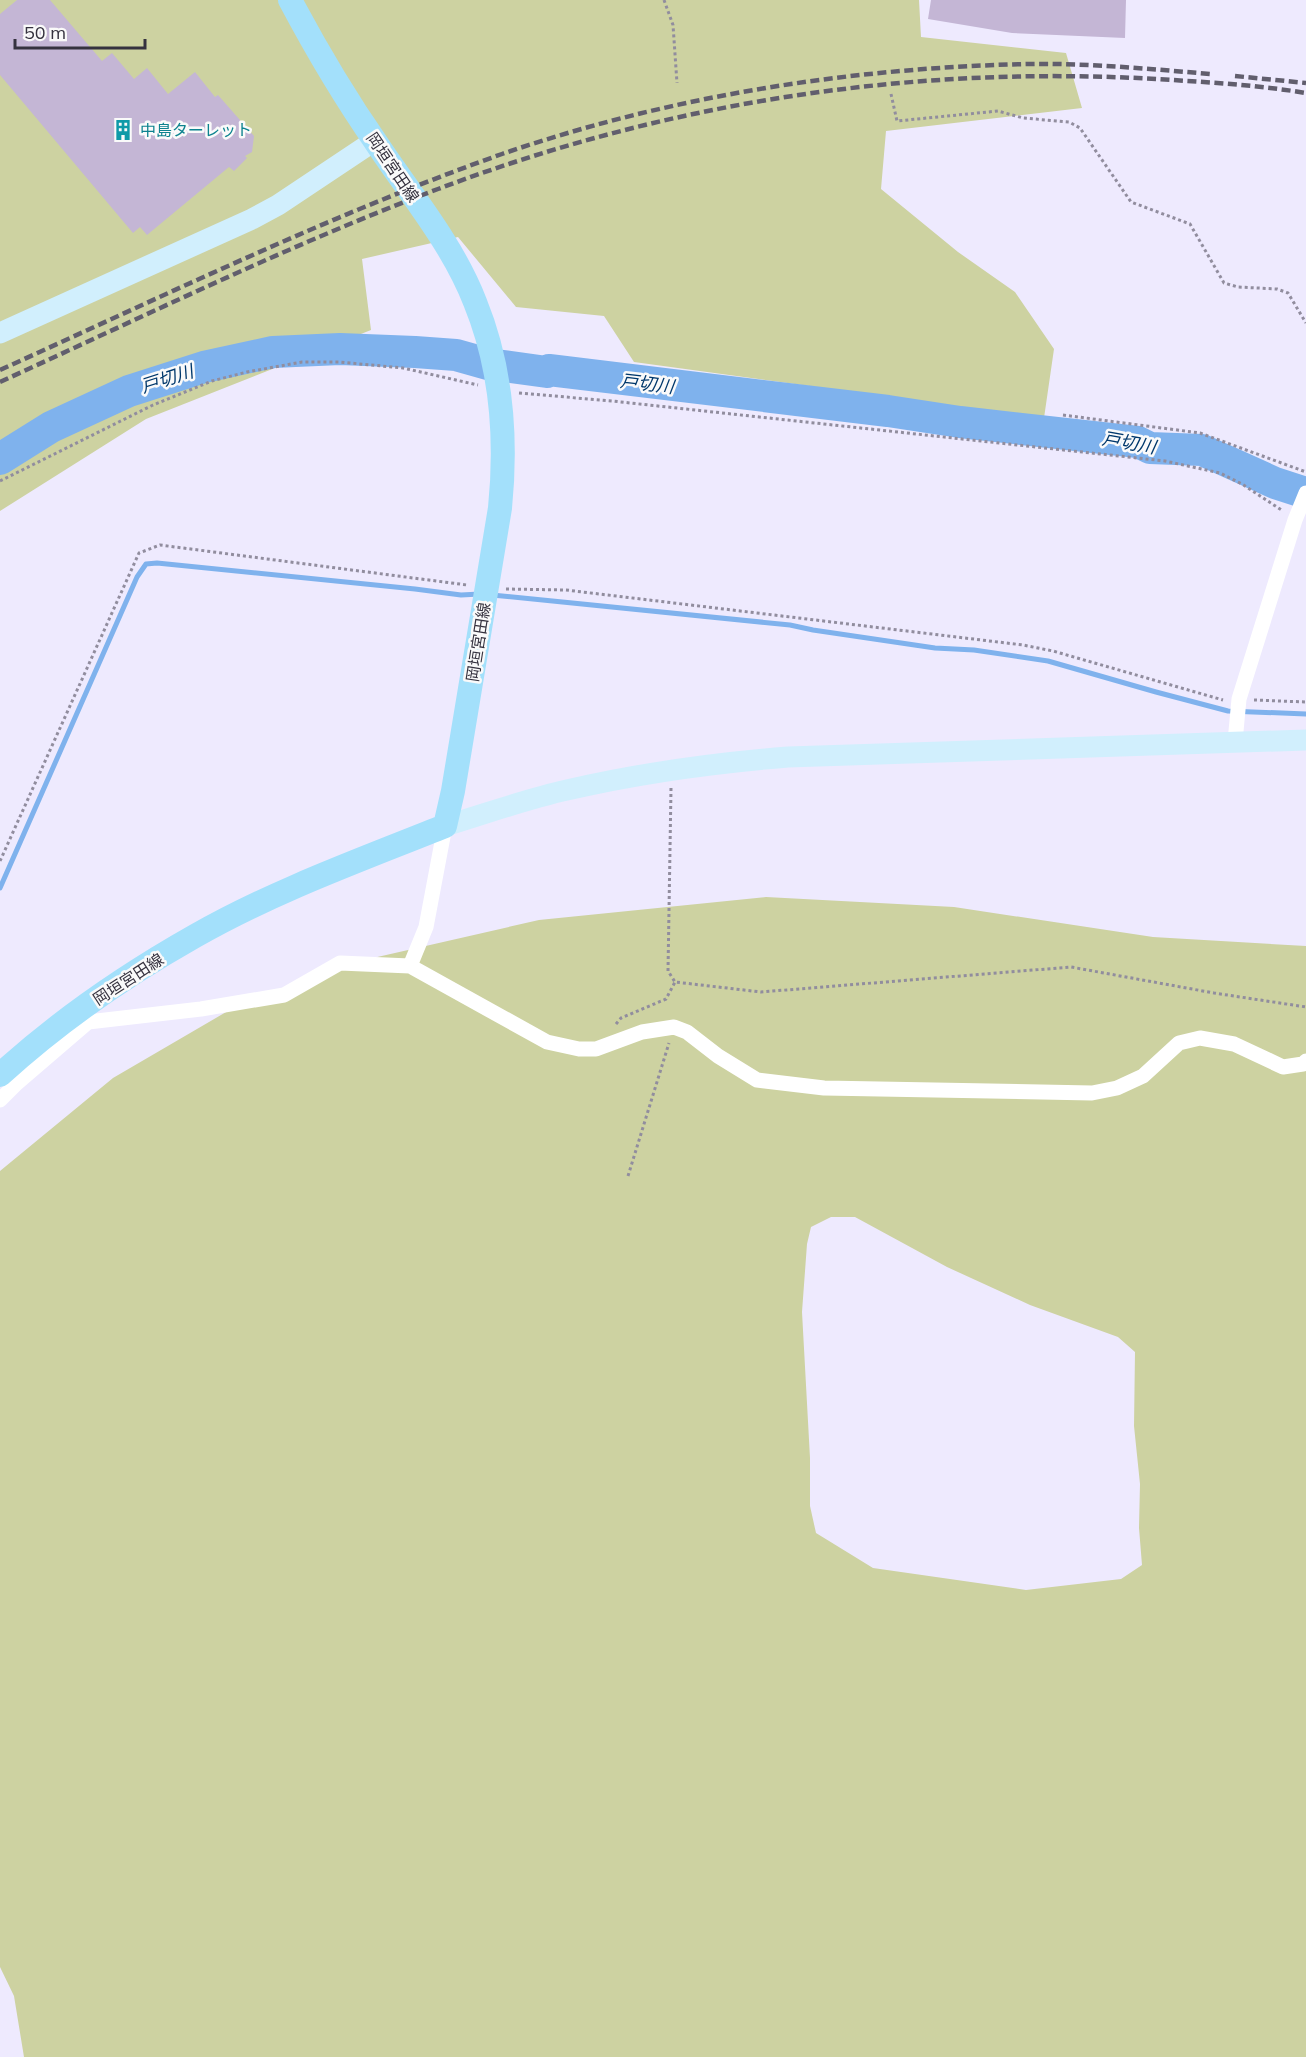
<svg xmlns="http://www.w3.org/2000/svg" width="1306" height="2057" font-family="Mulish,'Noto Sans JP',sans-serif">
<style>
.green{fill:#cdd2a1;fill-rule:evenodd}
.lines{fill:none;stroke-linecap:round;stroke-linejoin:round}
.stream{stroke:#7fb2ed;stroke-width:5}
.river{stroke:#7fb2ed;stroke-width:32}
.building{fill:#c4b6d5}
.path{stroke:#918d9e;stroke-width:3;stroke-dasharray:3 3;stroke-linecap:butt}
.street{stroke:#fff;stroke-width:15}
.secondary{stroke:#d1effd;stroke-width:21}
.primary{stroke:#a3e0fb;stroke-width:24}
.rail{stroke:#615e6d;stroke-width:4.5;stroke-dasharray:9 4.5;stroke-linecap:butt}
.labels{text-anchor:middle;stroke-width:5;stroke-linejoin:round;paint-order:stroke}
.culture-label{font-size:16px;fill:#0d838f;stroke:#fafafa;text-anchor:start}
.street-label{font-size:16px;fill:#35323f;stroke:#fafafa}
.water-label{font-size:18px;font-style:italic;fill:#00386c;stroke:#fafafa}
</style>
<rect width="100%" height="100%" fill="#eeeafe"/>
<!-- green -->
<path class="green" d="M0,0H919L921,37L1066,53L1082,108L886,131L881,189L958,252L1015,292L1054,349L1044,418L634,362L604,316L516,307L458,237L362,259L371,330L146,419L0,511Z
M766,897L954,907L1153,937L1306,946V2057H24L14,1996L0,1967V1171L113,1078L245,1001L373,958L539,920ZM831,1217H855L947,1267L1030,1305L1118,1337L1135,1352L1134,1426L1140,1484L1139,1528L1142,1565L1121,1579L1026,1590L873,1568L816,1533L810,1506V1458L802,1312L807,1244L811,1227Z"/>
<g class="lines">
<!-- stream -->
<path class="stream" d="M492,595L790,625L813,630L935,648L974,650L1048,661L1156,692L1228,711L1306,714
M0,888L137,577L146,564L157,563L415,589L461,595L480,594"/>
<!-- river -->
<path class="river" d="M0,459L51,427L129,391L204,367L273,352L340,349L415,352L456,355L488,364L547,372L549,370L888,411L960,422L1138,442L1150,448L1202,450L1275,483L1306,493"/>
</g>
<!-- building -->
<path class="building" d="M17,0H50L102,61L112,53L134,79L147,68L168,94L195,72L215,97L218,95L254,136L252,152L245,156L247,158L234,171L229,167L147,235L140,227L133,233L0,75V14Z
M931,0H1126L1125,38L1012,33L928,19Z"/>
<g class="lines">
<!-- path -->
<path class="path" d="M664,0L673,25L677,83
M891,94L897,121L998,111L1023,118L1069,122L1080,128L1131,202L1190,224L1224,283L1238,287L1277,289L1288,293L1306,323
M519,393L612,401L1165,461L1220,473L1242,484L1283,511
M1063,415L1200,433L1306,472
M0,481L153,405L212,381L247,372L302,362H339L403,368L478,385
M506,589L566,590L1023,645L1053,651L1223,700
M1254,700L1306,702
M671,788L668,971L675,982L761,992L1071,967L1214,993L1306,1007
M0,861L139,553L160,545L467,585
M616,1024L621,1018L666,999L675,982
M628,1176L669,1043"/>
<!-- street -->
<path class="street" d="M1235,742L1239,699L1295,520L1306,493
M445,826L426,927L410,966L547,1042L579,1049H596L642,1032L674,1027L687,1032L718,1056L757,1080L824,1088L1092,1093L1117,1088L1143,1076L1179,1043L1200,1038L1234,1044L1283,1067L1303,1064L1306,1061
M0,1100L17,1083L88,1022L201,1009L284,995L340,963L410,966"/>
<!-- secondary -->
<path class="secondary" d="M0,333L252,219L278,205L374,141
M445,826C485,814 526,799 567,790C640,773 714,763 788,757L1306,740"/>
<!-- primary -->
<path class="primary" d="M0,1075C59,1021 126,975 195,936C274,891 360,860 445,826L453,791L500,508C507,438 502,368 475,302C453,245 411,195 377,144C345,98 316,49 290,0"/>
<!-- rail -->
<path class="rail" d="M1235,76L1306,83
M0,370C166,295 330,215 502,154C670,96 850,68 1027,64C1089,63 1150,69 1211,74
M0,382C145,316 289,245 438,189C668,102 911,65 1156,79C1206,82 1257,85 1306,93"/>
</g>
<!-- icons -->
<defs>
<symbol id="building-bare" viewBox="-9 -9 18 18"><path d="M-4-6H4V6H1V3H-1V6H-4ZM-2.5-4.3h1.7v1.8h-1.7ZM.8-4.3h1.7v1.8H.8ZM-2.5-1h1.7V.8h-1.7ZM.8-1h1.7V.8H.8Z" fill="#0f9aa8" stroke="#fafafa" stroke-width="2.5" paint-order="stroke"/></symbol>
</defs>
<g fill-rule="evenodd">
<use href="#building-bare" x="108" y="115" width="30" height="30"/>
</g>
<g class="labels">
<!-- culture labels -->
<g class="culture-label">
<text x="140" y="136">中島ターレット</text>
</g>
<!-- street labels -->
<g class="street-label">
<text transform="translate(393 167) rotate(56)" y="6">岡垣宮田線</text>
<text transform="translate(478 642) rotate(-81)" y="6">岡垣宮田線</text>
<text transform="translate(128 979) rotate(-33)" y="6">岡垣宮田線</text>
</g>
<!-- water labels -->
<g class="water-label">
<text transform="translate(167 379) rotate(-18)" y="6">戸切川</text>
<text transform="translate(647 384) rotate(7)" y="6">戸切川</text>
<text transform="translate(1129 443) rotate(10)" y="6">戸切川</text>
</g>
</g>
<!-- scale -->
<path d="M15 39v9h130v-9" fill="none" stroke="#35323f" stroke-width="3"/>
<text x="24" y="39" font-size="18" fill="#35323f" stroke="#fafafa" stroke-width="4.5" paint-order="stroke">50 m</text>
</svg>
